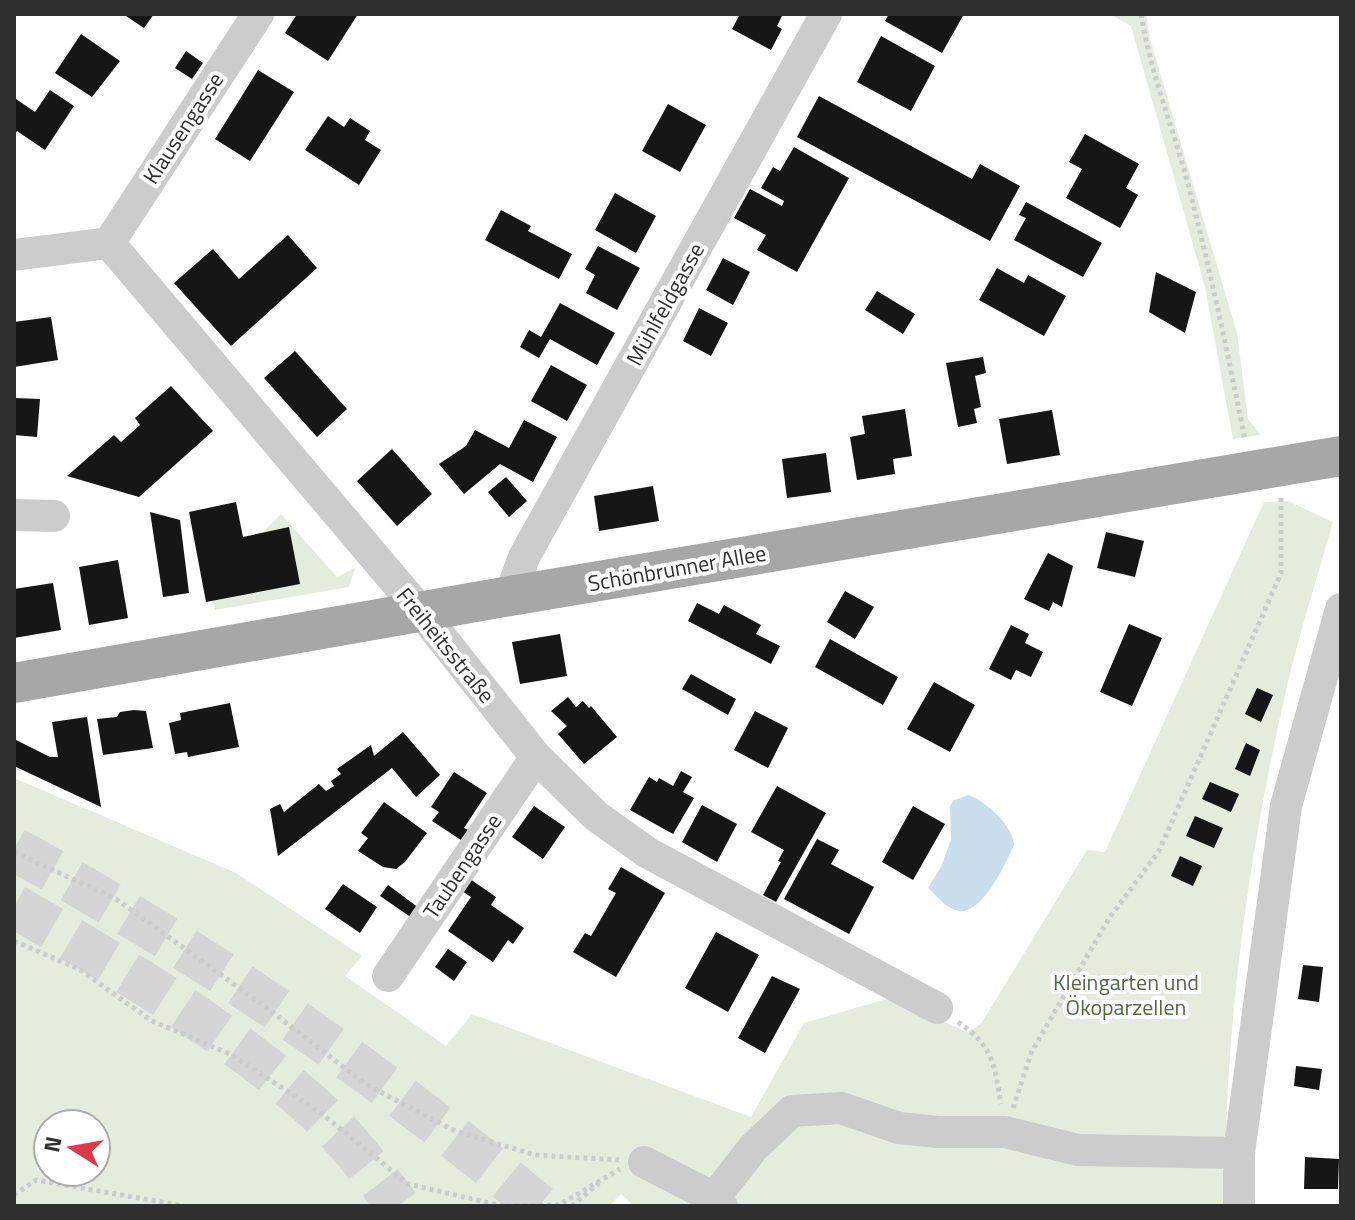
<svg xmlns="http://www.w3.org/2000/svg" width="1355" height="1220" font-family="'Titillium Web',sans-serif">
<style>
.green{fill:#e5ecde;fill-rule:evenodd}
.water{fill:#cadfeb}
.building{fill:#161616}
.lines{fill:none;stroke-linecap:round;stroke-linejoin:round}
.highway-tunnel{stroke:#d5d5d5;stroke-width:44;stroke-dasharray:44 22;stroke-linecap:butt}
.path{stroke:#ccc;stroke-width:5;stroke-dasharray:4 4;stroke-linecap:butt}
.minor{stroke:#ccc;stroke-width:32}
.major{stroke:#a7a7a7;stroke-width:40}
.labels{text-anchor:middle;stroke-width:8;stroke-linejoin:round;paint-order:stroke}
.street-label{font-size:22px;fill:#2f2f2f;stroke:#fff}
.park-label{font-size:22px;fill:#536a3e;stroke:#fff}
</style>
<rect width="100%" height="100%" fill="#fff"/>
<!-- green -->
<path class="green" d="M1110,14H1146L1150,39L1237,333L1248,419L1261,435L1233,439L1205,287L1131,26Z
M1288,501L1333,522C1316,582 1296,643 1283,704C1246,869 1224,1037 1225,1206H634L621,1194L609,1206H14V778L236,873L362,956L345,976L446,1046L472,1014L751,1117L804,1023L890,998L967,1032L981,1024L1087,850L1105,852L1264,502ZM48,1124H96V1172H48Z
M281,514L337,577L355,568L349,587L215,610L213,601L289,528L263,532Z"/>
<!-- water -->
<path class="water" d="M969,795C986,802 1013,825 1014,845C1006,863 982,915 959,911C946,909 937,896 928,888L941,867L951,840L950,806L954,800Z"/>
<!-- building -->
<path class="building" d="M123,14H154L144,28Z
M297,14H358L328,61L285,33Z
M740,14H783L777,26L782,29L771,50L732,29Z
M889,14H964L942,53L885,21Z
M81,34L120,61L92,97L55,73Z
M881,36L935,66L911,111L857,82Z
M186,51L203,63L192,79L175,68Z
M258,70L294,92L250,161L215,139Z
M50,90L74,106L45,150L17,131L14,136V101L16,99L35,112Z
M819,96L972,179L980,164L1020,186L990,241L797,137Z
M668,104L706,125L680,172L642,151Z
M328,116L344,127L350,118L370,131L365,140L381,150L359,185L305,150Z
M1085,134L1139,164L1126,188L1138,195L1120,228L1066,198L1082,169L1069,162Z
M794,147L849,178L797,272L757,250L766,235L734,218L750,189L782,206L784,201L761,188L773,167L780,171Z
M615,193L656,216L636,253L595,230Z
M1026,202L1102,243L1083,277L1014,240L1026,218L1019,215Z
M501,210L531,226L528,231L572,254L559,279L485,240Z
M288,235L317,268L231,346L174,283L213,249L239,279Z
M598,246L640,268L617,310L586,293L595,275L585,269Z
M723,258L750,272L733,305L706,290Z
M997,268L1024,283L1028,275L1066,296L1044,336L979,300Z
M1156,272L1196,292L1185,333L1149,312Z
M877,291L915,314L903,334L865,310Z
M560,303L615,333L597,365L550,339L539,358L520,347L529,330L541,337Z
M699,308L728,323L711,356L683,341Z
M51,317L58,360L14,367V322Z
M295,351L347,409L317,437L264,378Z
M983,357L986,373L975,376L981,407L974,409L977,423L958,427L946,363Z
M551,365L587,385L567,421L531,401Z
M171,386L213,431L139,497L67,476L114,435L121,442L140,425L135,418Z
M14,398L40,399L37,437L14,435Z
M905,409L912,456L893,459L895,474L857,480L850,437L865,434L862,416Z
M1052,410L1060,455L1007,464L999,419Z
M524,420L557,437L533,482L500,464L464,494L439,464L466,446L475,430L509,448Z
M392,449L432,494L397,526L357,481Z
M826,453L831,492L787,498L782,459Z
M506,477L527,501L509,517L488,492Z
M653,486L659,521L599,531L594,496Z
M236,502L243,537L289,527L300,584L206,602L189,512Z
M150,512L180,520L189,593L163,597Z
M1106,532L1144,541L1135,577L1097,568Z
M1048,553L1073,566L1062,607L1053,602L1049,611L1024,599Z
M118,560L128,618L89,625L79,567Z
M53,583L61,630L14,638V589Z
M845,591L874,607L855,639L827,622Z
M697,603L719,614L724,605L761,625L756,634L780,646L771,664L688,621Z
M1129,624L1162,638L1132,706L1100,692Z
M1011,625L1029,634L1025,643L1043,652L1031,677L1016,670L1011,680L989,669Z
M560,634L567,676L520,684L512,642Z
M830,639L898,677L883,705L815,667Z
M691,674L736,699L728,715L682,689Z
M934,682L975,705L950,752L907,729Z
M1257,688L1273,695L1261,722L1245,714Z
M568,697L576,707L583,701L589,708L591,706L617,737L584,764L558,734L567,726L551,711Z
M230,703L239,747L188,757L187,752L175,754L169,723L181,720L180,713Z
M134,710L146,711L153,748L103,755L97,719L117,717L120,712Z
M755,711L788,728L768,768L734,750Z
M87,717L101,807L14,766V739L50,757H58L52,722Z
M403,732L440,775L416,797L392,768L278,856L270,809L280,804L284,812L319,784L326,791L334,786L331,781L341,774L337,769L371,745L374,756Z
M1246,743L1260,750L1250,776L1235,769Z
M681,771L692,777L683,792L694,798L673,834L630,810L649,777L657,782L659,778L673,786Z
M454,772L487,793L464,828L468,830L461,840L432,821L439,812L431,807Z
M1210,782L1239,794L1231,812L1202,799Z
M777,786L826,813L776,902L763,895L781,862L778,861L784,850L751,832Z
M384,802L427,833L405,862L396,869L383,867L358,851L368,838L361,833Z
M702,805L737,824L717,862L682,842Z
M534,806L565,827L543,859L512,837Z
M913,806L945,824L913,880L882,862Z
M1195,816L1223,828L1214,848L1186,836Z
M817,839L839,850L831,864L874,887L849,934L784,899Z
M1180,856L1202,866L1193,886L1171,876Z
M621,867L665,893L616,977L573,952L585,933L591,936L616,893L608,889Z
M470,879L496,897L491,905L524,928L513,944L508,940L493,962L448,931L471,897L462,891Z
M343,884L377,907L360,933L325,909Z
M388,885L419,908L412,918L380,896Z
M716,932L759,955L728,1012L685,988Z
M448,949L467,962L454,981L435,967Z
M1303,965L1323,967L1319,1002L1298,999Z
M772,976L800,989L765,1053L738,1038Z
M1296,1066L1322,1069L1319,1090L1294,1086Z
M1305,1157L1339,1159L1338,1189H1304Z"/>
<g class="lines">
<!-- highway-tunnel -->
<path class="highway-tunnel" d="M14,849C202,952 374,1069 539,1206
M14,906C116,965 216,1023 305,1100C340,1130 371,1169 398,1206"/>
<!-- path -->
<path class="path" d="M1141,14C1150,72 1173,127 1188,184C1210,269 1228,354 1245,440
M14,852L116,899L271,1011L367,1085L455,1131L535,1155L619,1160
M14,941L79,969L152,1021L230,1054L321,1113L408,1184L502,1206
M958,1022C994,1047 994,1063 1001,1104
M1013,1108L1032,1051L1110,917L1159,851L1281,573V496
M14,1195L36,1180L184,1206
M507,1206L559,1205L620,1169
M572,1206L599,1183"/>
<!-- minor -->
<path class="minor" d="M109,243L258,14
M14,255L109,243L422,613L536,757L596,816L648,853L937,1008
M14,515L54,516
M510,596L524,557L826,14
M388,976L536,757
M644,1162L714,1198
M722,1206L714,1198L753,1148L792,1111L841,1108L899,1128L938,1132H1005L1078,1150L1239,1153
M1239,1206V1153L1286,806L1341,609"/>
<!-- major -->
<path class="major" d="M14,683L510,596L1341,456"/>
</g>
<g class="labels">
<!-- street labels -->
<g class="street-label">
<text transform="translate(183 128) rotate(-57)" y="8">Klausengasse</text>
<text transform="translate(665 304) rotate(-61)" y="8">Mühlfeldgasse</text>
<text transform="translate(677 568) rotate(-10)" y="8">Schönbrunner Allee</text>
<text transform="translate(446 645) rotate(51)" y="8">Freiheitsstraße</text>
<text transform="translate(462 866) rotate(-56)" y="8">Taubengasse</text>
</g>
<!-- park labels -->
<g class="park-label">
<text x="1126" y="990">Kleingarten und<tspan x="1126" dy="25">Ökoparzellen</tspan></text>
</g>
</g>
<!-- border -->
<rect width="1355" height="1220" fill="none" stroke="#2f2f2f" stroke-width="32"/>
<!-- north arrow -->
<g transform="translate(72 1148) rotate(281)"><circle r="38" fill="#ffffff" stroke="#acacac" stroke-width="2"/>
<path d="M0-6L14 30L0 20L-14 30Z" fill="#df3846"/>
<text y="-12" font-size="22" font-weight="bold" text-anchor="middle" fill="#2f2f2f">N</text>
</g>
</svg>
